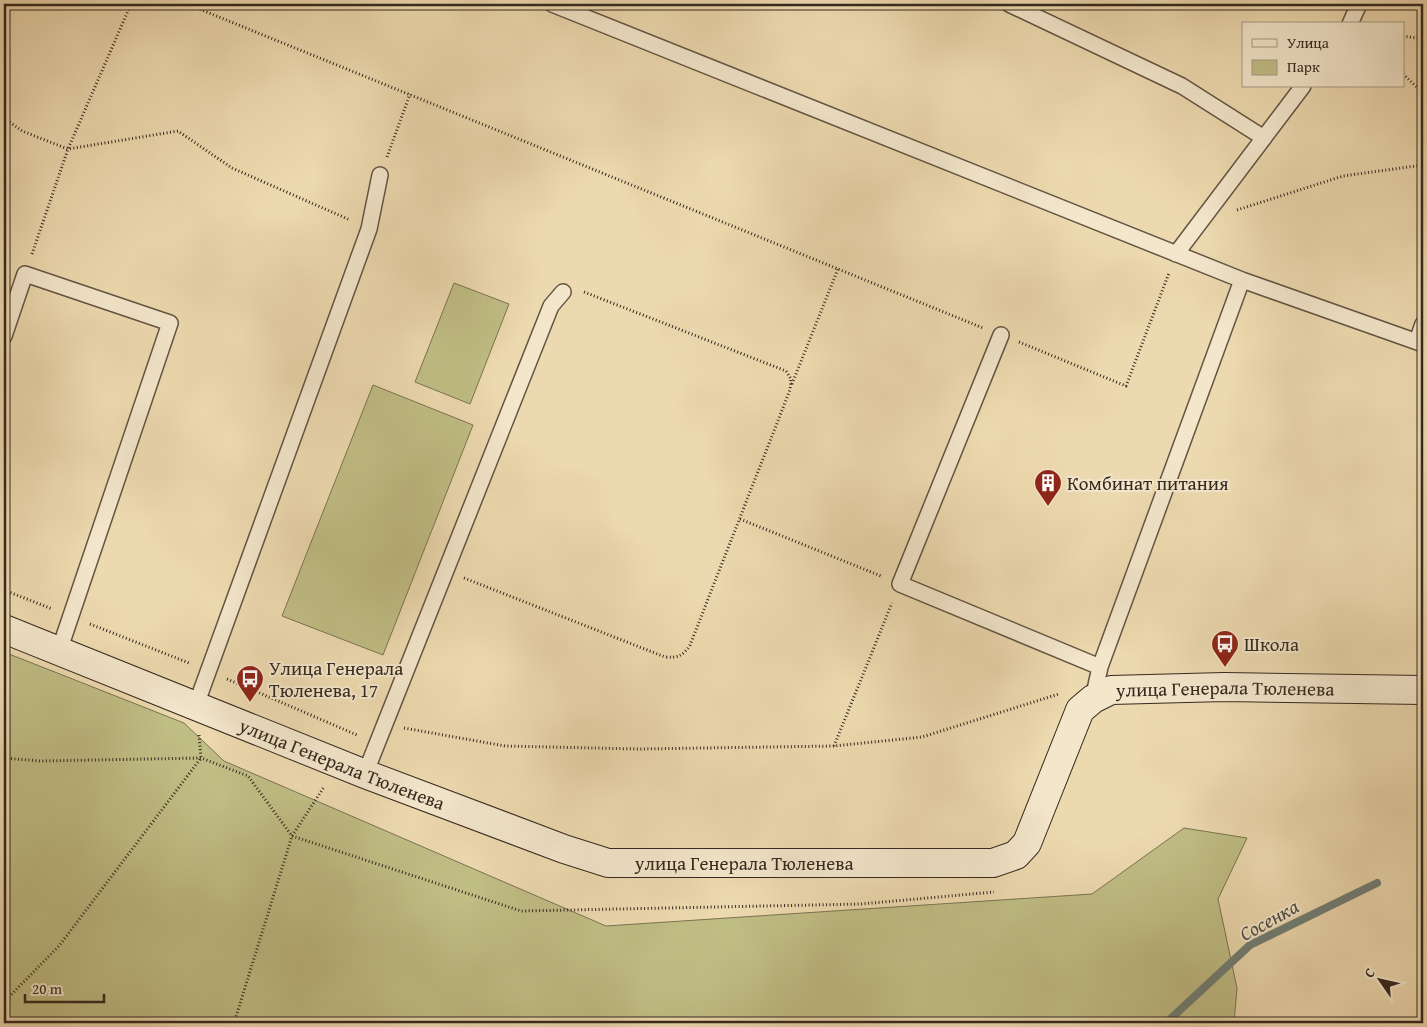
<svg xmlns="http://www.w3.org/2000/svg" width="1427" height="1027" font-family="'Gentium Book Plus',serif">
<style>
.green{fill:#c0bd85;stroke:#7a7352}
.lines{fill:none;stroke-linecap:round;stroke-linejoin:round}
.stream{stroke:#717f76;stroke-width:8}
.lane-casing{stroke:#625543;stroke-width:18}
.secondary-casing{stroke:#34291f;stroke-width:30}
.path{stroke:#34291f;stroke-width:3;stroke-dasharray:1 2.5;stroke-linecap:butt}
.lane{stroke:#f3e6cb;stroke-width:15}
.secondary{stroke:#f3e6cb;stroke-width:28}
.labels{text-anchor:middle;stroke-width:4;stroke-linejoin:round;paint-order:stroke}
.poi-label{font-size:19px;fill:#34291f;stroke:#f3e6cb;text-anchor:start}
.street-label{font-size:19px;fill:#34291f;stroke:#f3e6cb}
.water-label{font-size:20px;font-style:italic;fill:#4e4d43;stroke:#f3e6cb}
</style>
<rect width="100%" height="100%" fill="#edd9af"/>
<filter id="stains"><feTurbulence type="fractalNoise" baseFrequency=".004" numOctaves="4"/><feColorMatrix values="0 0 0 0 .2 0 0 0 0 .09 0 0 0 0 .02 0 0 0 .5 -.17"/></filter>
<radialGradient id="worn" r=".72"><stop offset=".6" stop-color="#630" stop-opacity="0"/><stop offset="1" stop-color="#630" stop-opacity=".3"/></radialGradient>
<!-- green -->
<path class="green" d="M454,283L509,304L470,404L415,382Z
M373,385L473,425L383,655L282,616Z
M4,652L184,723L224,761L606,926L1092,894L1184,828L1247,838L1218,899L1237,988L1234,1023H4Z"/>
<g class="lines">
<!-- stream -->
<path class="stream" d="M1166,1023L1250,945L1377,883"/>
<defs>
<path id="lane" d="M552,4L1242,280L1423,344
M1009,4L1182,86L1264,138
M1350,24L1359,4
M1176,254L1303,86
M1001,335L900,584L1100,667
M4,336L25,274L170,323L59,651
M1417,341L1423,324
M1093,699L1100,667L1242,280
M196,705L369,229L380,175
M365,774L551,306L563,292"/>
<g id="secondary">
<path id="s1" d="M4,629L365,774L564,849L608,863H993L1016,855L1027,843L1080,710L1093,699L1111,690L1224,687L1423,690"/>
</g>
</defs>
<!-- lane casing -->
<use href="#lane" class="lane-casing"/>
<!-- secondary casing -->
<use href="#secondary" class="secondary-casing"/>
<!-- path -->
<path class="path" d="M187,4L983,328
M1403,36L1423,39
M1403,74L1423,93
M4,118L22,131L68,149L178,131L232,168L350,220
M387,157L410,94
M1237,210L1343,176L1423,165
M32,254L68,149L131,4
M1019,342L1126,386L1169,273
M792,384L838,269
M740,519L881,576
M464,578L665,657C678,658 683,656 690,645L790,390L791,379L786,371L584,292
M4,590L52,609
M90,624L189,663
M227,679L357,735
M404,728L505,746L639,749L834,746L922,737L1059,694
M834,746L892,603
M4,758L40,761L201,758L248,776L292,836L521,911L861,904L994,892
M4,1002L59,946L201,758L199,735
M234,1023L292,836L324,787"/>
<!-- lane -->
<use href="#lane" class="lane"/>
<!-- secondary -->
<use href="#secondary" class="secondary"/>
</g>
<!-- icons -->
<defs>
<symbol id="building-pin" viewBox="-11 -11 22 30"><path d="M0 17L-7.5 6A9.5 9.5 0 1 1 7.5 6Z" fill="#8f2418" stroke="#f3e6cb"/><path d="M-4-6H4V6H1V3H-1V6H-4ZM-2.5-4.3h1.7v1.8h-1.7ZM.8-4.3h1.7v1.8H.8ZM-2.5-1h1.7V.8h-1.7ZM.8-1h1.7V.8H.8Z" fill="#fff"/></symbol>
<symbol id="bus-pin" viewBox="-11 -11 22 30"><path d="M0 17L-7.5 6A9.5 9.5 0 1 1 7.5 6Z" fill="#8f2418" stroke="#f3e6cb"/><path d="M-5-6H5V4H4V6H2V4H-2V6H-4V4H-5ZM-3.5-4V0h7V-4ZM-3.5 1.2v1.5H-2V1.2ZM2 1.2v1.5H3.5V1.2Z" fill="#fff"/></symbol>
</defs>
<g fill-rule="evenodd">
<use href="#building-pin" x="1032" y="467" width="32" height="43"/>
<use href="#bus-pin" x="1209" y="628" width="32" height="43"/>
<use href="#bus-pin" x="234" y="663" width="32" height="43"/>
</g>
<g class="labels">
<!-- poi labels -->
<g class="poi-label">
<text x="1067" y="490">Комбинат питания</text>
<text x="1244" y="651">Школа</text>
<text x="269" y="675">Улица Генерала<tspan x="269" dy="22">Тюленева, 17</tspan></text>
</g>
<!-- street labels -->
<g class="street-label">
<text dy="7" stroke="none"><textPath href="#s1" startOffset="1368">улица Генерала Тюленева</textPath></text>
<text dy="7" stroke="none"><textPath href="#s1" startOffset="364">улица Генерала Тюленева</textPath></text>
<text dy="7" stroke="none"><textPath href="#s1" startOffset="784">улица Генерала Тюленева</textPath></text>
</g>
<!-- water labels -->
<g class="water-label">
<text transform="translate(1269 920) rotate(-29)" y="7">Сосенка</text>
</g>
</g>
<!-- margin -->
<rect width="1427" height="1027" fill="none" stroke="#edd9af" stroke-width="20"/>
<rect x="5" y="5" width="1417" height="1017" fill="none" stroke="#34291f" stroke-width="2.5"/>
<rect x="10" y="10" width="1407" height="1007" fill="none" stroke="#34291f"/>
<!-- legend -->
<rect x="1242" y="22" width="162" height="65" fill="#f3e6cb" stroke="#a79a86"/>
<rect x="1252" y="39" width="25" height="8" fill="#f3e6cb" stroke="#a79a86"/>
<text x="1287" y="48" font-size="15" fill="#34291f">Улица</text>
<rect x="1252" y="60" width="25" height="15" fill="#c0bd85" stroke="#a79a86"/>
<text x="1287" y="72" font-size="15" fill="#34291f">Парк</text>
<!-- north arrow -->
<g transform="translate(1380 980) rotate(304)" stroke="#f3e6cb" stroke-width="4" paint-order="stroke">
<path d="M0-4L9 19L0 12L-9 19Z" fill="#34291f"/>
<text y="-8" font-size="14" font-weight="bold" text-anchor="middle" fill="#34291f">С</text>
</g>
<!-- scale -->
<path d="M25 994v8h79v-8" fill="none" stroke="#34291f" stroke-width="2.5"/>
<text x="32" y="994" font-size="15" fill="#34291f" stroke="#f3e6cb" stroke-width="4" paint-order="stroke">20 m</text>
<rect width="100%" height="100%" filter="url(#stains)"/>
<rect width="100%" height="100%" fill="url(#worn)"/>
</svg>
